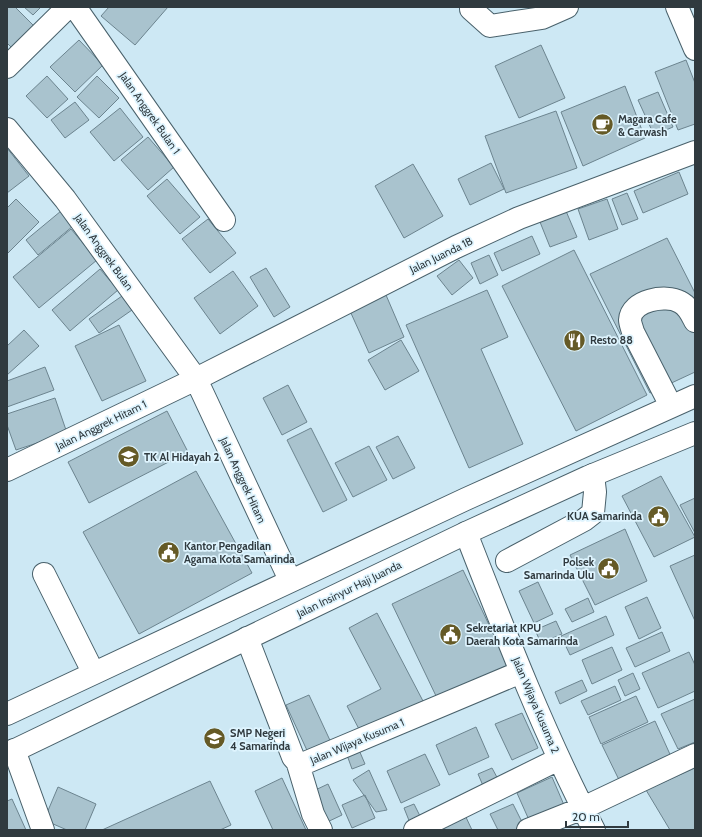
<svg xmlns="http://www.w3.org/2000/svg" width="702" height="837" font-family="Cabin,sans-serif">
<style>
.building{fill:#a9c3ce;stroke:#6c848f}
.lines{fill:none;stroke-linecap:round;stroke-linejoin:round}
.minor-casing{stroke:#49616b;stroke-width:24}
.highway-casing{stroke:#49616b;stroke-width:24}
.minor{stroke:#fff;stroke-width:22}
.highway{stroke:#fff;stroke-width:22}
.labels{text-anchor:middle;stroke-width:3.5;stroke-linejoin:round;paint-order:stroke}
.street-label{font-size:11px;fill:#303a3f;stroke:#def4fe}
.poi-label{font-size:11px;font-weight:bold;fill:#303a3f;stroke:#def4fe;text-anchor:start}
</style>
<rect width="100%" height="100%" fill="#cde8f4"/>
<!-- building -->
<path class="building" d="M7,7H15L34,26L12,48L7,43Z
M24,7H41L33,15Z
M109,7H168L135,45L101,16Z
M79,40L103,65L75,92L50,67Z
M541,45L565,98L519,118L495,66Z
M686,60L695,83V124L678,130L655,72Z
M47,76L68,99L47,118L26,96Z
M97,76L119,98L99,118L77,97Z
M625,86L645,138L583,166L561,112Z
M658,92L673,127L654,135L638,100Z
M75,102L89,120L65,138L51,120Z
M120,108L143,137L114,161L90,132Z
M556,111L577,168L506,193L485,136Z
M148,137L174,167L148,190L121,160Z
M7,148L29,176L7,193Z
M491,163L504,189L470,205L458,179Z
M413,164L443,216L404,238L375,186Z
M679,172L688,194L643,213L634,191Z
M167,179L200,217L180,234L147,196Z
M627,193L638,219L622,225L612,199Z
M16,199L39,222L7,254V208Z
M607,199L618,229L589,240L578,209Z
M61,211L73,226L38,255L26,240Z
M566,211L577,237L550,247L540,222Z
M208,219L236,253L210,273L182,239Z
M71,229L97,260L39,308L13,277Z
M532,236L540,254L502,271L494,253Z
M667,238L695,293V372L650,393L590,274Z
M574,250L647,395L576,431L502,286Z
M489,255L498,275L480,284L471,263Z
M459,260L473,278L452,295L437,276Z
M266,268L290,307L274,317L250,277Z
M100,269L118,290L70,331L52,310Z
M233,271L258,306L220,334L194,298Z
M487,290L508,337L481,349L523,444L469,468L406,325Z
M386,295L404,337L369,353L350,311Z
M122,296L132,310L99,333L89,319Z
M119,325L146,381L102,401L75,346Z
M24,330L39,346L7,375V346Z
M401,340L419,371L385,390L368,360Z
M45,367L54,390L7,407V381Z
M288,385L307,422L282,435L263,398Z
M55,398L67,433L16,450L7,425V414Z
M167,411L188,452L89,503L68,462Z
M311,428L347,500L323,512L287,440Z
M398,436L415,468L393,479L376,447Z
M369,446L387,480L353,497L335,463Z
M196,471L252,573L139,634L83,532Z
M661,476L695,537L654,557L622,496Z
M695,498V533L680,505Z
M625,529L647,581L595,605L570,555Z
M695,555V621L670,566Z
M463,570L508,665L437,698L392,604Z
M538,582L553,614L534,623L519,591Z
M647,597L661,628L639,639L625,607Z
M588,598L594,612L572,622L565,609Z
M377,613L423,701L361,733L347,706L381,689L349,628Z
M606,616L614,635L570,655L561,636Z
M556,621L562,634L541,643L535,630Z
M662,632L670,651L635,667L626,648Z
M612,647L622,670L592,684L582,660Z
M689,652L695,665V691L658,708L642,673Z
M633,673L640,689L625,696L618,680Z
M582,680L587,691L560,704L555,692Z
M615,686L621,700L588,715L581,701Z
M309,695L334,749L311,759L286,705Z
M636,696L648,722L601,744L589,717Z
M695,699V742L678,749L661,714Z
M522,713L538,748L512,760L495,724Z
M655,721L673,761L621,784L602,745Z
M476,727L489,757L449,775L436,745Z
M359,750L365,764L352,769L347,755Z
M425,754L440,785L401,803L387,771Z
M492,768L499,781L484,788L478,774Z
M695,768V830H670L646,790Z
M369,770L387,810L376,812L353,780Z
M552,777L564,805L529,820L517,793Z
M282,778L306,830H273L255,791Z
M210,781L231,825L220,830H102Z
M328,784L342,815L323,824L309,793Z
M58,787L96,804L85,830H67L44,820Z
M365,795L375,818L352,828L342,805Z
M12,799L26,830H7V801Z
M414,804L421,818L410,823L404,808Z
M513,804L524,826L516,830H498L490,814Z
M464,813L472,830H436Z"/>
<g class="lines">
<defs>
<path id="minor" d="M75,7L224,220
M471,7V9L490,26L542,18L567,7
M677,7L695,49
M7,67L68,7
M7,129L65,199L196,379L290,580
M671,406L633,332C632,328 630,323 630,320C631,300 666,294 680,302C688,306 691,313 695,321
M7,470L196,379L456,247L519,218L695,152
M466,533C505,633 544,734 594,830
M507,561L584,520L593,513L595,492L593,475
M44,574L93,672
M247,638L293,757L300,765L521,672
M14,750L43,830
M298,764L313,814L321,830
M415,830L559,759
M528,830L583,808L695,755"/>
<path id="highway" d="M7,714L466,499L695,396
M7,754L466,533L588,477L695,433"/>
</defs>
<!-- minor casing -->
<use href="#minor" class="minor-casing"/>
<!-- highway casing -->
<use href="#highway" class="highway-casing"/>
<!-- minor -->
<use href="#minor" class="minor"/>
<!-- highway -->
<use href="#highway" class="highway"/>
</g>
<!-- icons -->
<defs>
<symbol id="cafe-disc" viewBox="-11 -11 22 22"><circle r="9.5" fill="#655a26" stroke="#def4fe"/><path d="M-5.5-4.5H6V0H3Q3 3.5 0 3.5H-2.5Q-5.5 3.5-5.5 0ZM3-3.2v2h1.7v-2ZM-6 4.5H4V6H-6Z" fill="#fff"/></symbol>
<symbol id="restaurant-disc" viewBox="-11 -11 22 22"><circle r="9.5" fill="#655a26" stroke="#def4fe"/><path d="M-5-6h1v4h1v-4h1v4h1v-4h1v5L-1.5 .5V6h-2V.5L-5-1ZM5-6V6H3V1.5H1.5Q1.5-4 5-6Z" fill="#fff"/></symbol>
<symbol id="school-disc" viewBox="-11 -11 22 22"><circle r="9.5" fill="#655a26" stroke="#def4fe"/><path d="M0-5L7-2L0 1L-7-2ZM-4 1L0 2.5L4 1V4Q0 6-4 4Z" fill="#fff"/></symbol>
<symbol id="civic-disc" viewBox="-11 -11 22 22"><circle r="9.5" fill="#655a26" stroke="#def4fe"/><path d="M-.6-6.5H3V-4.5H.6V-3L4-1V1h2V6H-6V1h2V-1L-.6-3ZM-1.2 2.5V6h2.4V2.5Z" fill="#fff"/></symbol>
</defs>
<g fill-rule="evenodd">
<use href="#cafe-disc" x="590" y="112" width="25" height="25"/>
<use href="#restaurant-disc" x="562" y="328" width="25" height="25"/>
<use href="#school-disc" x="116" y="444" width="25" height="25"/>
<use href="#civic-disc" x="646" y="504" width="25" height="25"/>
<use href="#civic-disc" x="156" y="540" width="25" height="25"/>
<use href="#civic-disc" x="596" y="556" width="25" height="25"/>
<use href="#civic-disc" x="438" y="622" width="25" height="25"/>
<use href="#school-disc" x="202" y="726" width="25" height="25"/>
</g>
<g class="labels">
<!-- street labels -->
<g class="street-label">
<text transform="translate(150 113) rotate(55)" y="4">Jalan Anggrek Bulan 1</text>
<text transform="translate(104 252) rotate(54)" y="4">Jalan Anggrek Bulan</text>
<text transform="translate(441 255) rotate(-26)" y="4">Jalan Juanda 1B</text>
<text transform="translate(101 425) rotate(-26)" y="4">Jalan Anggrek Hitam 1</text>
<text transform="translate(243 480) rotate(65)" y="4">Jalan Anggrek Hitam</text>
<text transform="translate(349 589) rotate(-26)" y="4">Jalan Insinyur Haji Juanda</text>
<text transform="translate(536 705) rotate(67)" y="4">Jalan Wijaya Kusuma 2</text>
<text transform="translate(357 741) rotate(-23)" y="4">Jalan Wijaya Kusuma 1</text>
</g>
<!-- poi labels -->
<g class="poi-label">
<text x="618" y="123">Magara Cafe<tspan x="618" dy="13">&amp; Carwash</tspan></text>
<text x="590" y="344">Resto 88</text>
<text x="144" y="461">TK Al Hidayah 2</text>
<text x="642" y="520" text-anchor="end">KUA Samarinda</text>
<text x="184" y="550">Kantor Pengadilan<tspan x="184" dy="13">Agama Kota Samarinda</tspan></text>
<text x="594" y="566" text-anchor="end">Polsek<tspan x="594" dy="13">Samarinda Ulu</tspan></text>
<text x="466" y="632">Sekretariat KPU<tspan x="466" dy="13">Daerah Kota Samarinda</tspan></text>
<text x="230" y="737">SMP Negeri<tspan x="230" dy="13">4 Samarinda</tspan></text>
</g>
</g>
<!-- border -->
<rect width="702" height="837" fill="none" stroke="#303a3f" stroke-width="16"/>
<!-- scale -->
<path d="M566 821v6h62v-6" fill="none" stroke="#303a3f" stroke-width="2"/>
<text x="572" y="821" font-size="12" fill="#303a3f" stroke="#def4fe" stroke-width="3" paint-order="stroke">20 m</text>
</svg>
